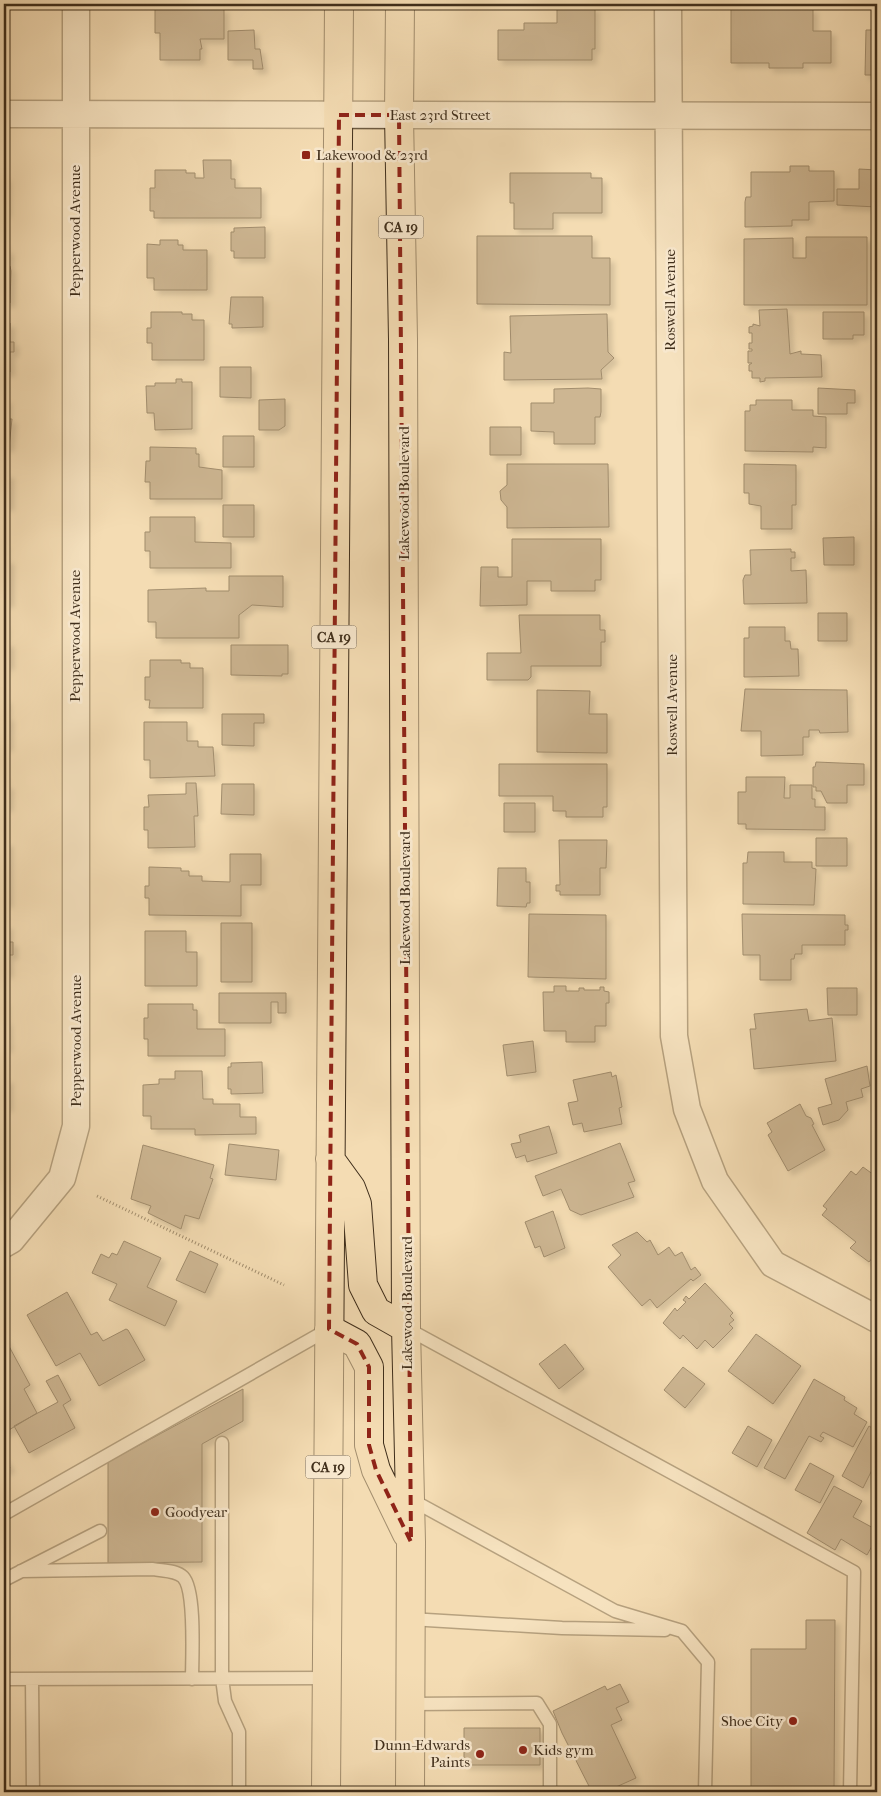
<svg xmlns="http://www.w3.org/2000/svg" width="881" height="1796" font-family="'IM FELL French Canon',serif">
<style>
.building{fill:#9d886a;stroke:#3f2e1b;filter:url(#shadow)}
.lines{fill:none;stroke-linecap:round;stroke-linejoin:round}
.service-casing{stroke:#6c5a41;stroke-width:15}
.minor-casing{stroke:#6c5a41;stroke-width:29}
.primary-casing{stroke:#3f2e1b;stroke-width:30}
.path{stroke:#3f2e1b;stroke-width:3;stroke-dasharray:1 2.5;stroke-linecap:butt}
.service{stroke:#f8e8ce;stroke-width:12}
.minor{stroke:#f8e8ce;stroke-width:26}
.primary{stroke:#f4dcb3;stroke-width:28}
.marked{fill:none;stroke:#8f2418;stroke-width:4;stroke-dasharray:10 6;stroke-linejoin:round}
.poi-dot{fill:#8f2418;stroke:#f8e8ce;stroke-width:2}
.labels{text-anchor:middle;stroke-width:5;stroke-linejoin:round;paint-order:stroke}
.shield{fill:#f8e8ce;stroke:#766651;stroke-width:1}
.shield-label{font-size:14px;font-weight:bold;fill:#3f2e1b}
.street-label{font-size:15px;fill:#3f2e1b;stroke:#f8e8ce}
.poi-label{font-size:15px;fill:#3f2e1b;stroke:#f8e8ce;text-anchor:start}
</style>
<defs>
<filter id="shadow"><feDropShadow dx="4.5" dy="4.5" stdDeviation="2.5" flood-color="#0004"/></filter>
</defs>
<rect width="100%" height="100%" fill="#f4dcb3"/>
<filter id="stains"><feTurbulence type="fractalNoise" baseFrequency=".004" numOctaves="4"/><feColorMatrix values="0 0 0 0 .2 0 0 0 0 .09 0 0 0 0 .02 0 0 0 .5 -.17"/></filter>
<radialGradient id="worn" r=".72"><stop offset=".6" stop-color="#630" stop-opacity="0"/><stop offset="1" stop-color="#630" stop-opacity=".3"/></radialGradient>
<!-- building -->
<path class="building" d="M789,6V8H813V31H831V63H803V68H769V63H731V7Z
M557,7H595V49H592V60H498V30H524V23H557Z
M155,8H224V39H200L202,49H200V60H160V33H155Z
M254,30L255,49H260L263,69H253V60H228V31Z
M866,30H877V75H865Z
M203,160H231V179H235V188H261V218H154V211H150V188H155V170H186V173H195V178H204Z
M790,166H809V171H834V201L809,202V220H792V226L745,227V202L746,197H751V172H790Z
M859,169L877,170V207L837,205V189H859Z
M510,173H591V178H602V213H553V229H514V203H510Z
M4,177H6V213H4Z
M265,227V258H234V251H231V232H234V228Z
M477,236H592V258H610V305L477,304Z
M806,237H867V305H744V239L793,238V258H806Z
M160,240H178V245H183V250H207V290H154V278H147V244L160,245Z
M4,242L5,249L9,251L8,266H10L11,271L10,303L4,302Z
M231,297H263V327L232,328V324H229Z
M787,309L790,354L801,351V354L821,355L822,377L765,378V381L760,382V378H752V371H749V365L752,363H748V351H752V349H749V343H752V333H749V327L753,326V324L760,326L759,310Z
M151,312H182V314H192V320H204V360H152V343H147V328H151Z
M823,312H864V335H853V339H823Z
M607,314L608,352L614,358L601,370L602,379L504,380V352L511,353L510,316Z
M4,323H10V342H14V352H10V372H4Z
M220,367H251V398L220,397Z
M176,379H182V382H192V429L155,430L154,413H147L146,386H155V383H176Z
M588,388L601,389V412L600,417H595V444H554V432L531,431V403H554V389Z
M818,388L855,390V403H847V414H818Z
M4,399H7V419H12L9,447H4Z
M285,399V426L279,430H259V400Z
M756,400H792V410H813V416L826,417V448L813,447V452L745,451V411H750V405H756Z
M490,427H521V455H490Z
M223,436H254V467H223Z
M150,447L196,448V454H199V467L222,470V499H150V482H145L146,461H150Z
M507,464H608L609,527L507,528V507L501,500L500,491L507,485Z
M744,464L796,465V505H792V529H761V506L749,504V493H744Z
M4,474H9V506H4Z
M223,505H254V537H223Z
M150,517H195V542L231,543V568H150V551H145V532H150Z
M854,537V565H824L823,538Z
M512,539H601V580H595V591H551V581H527V605L480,606L481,567H498V577H512Z
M4,543V559L9,560V603H4Z
M791,549V552H795V558H791V571L806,570L807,603L744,604L743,580L745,575H751L750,550Z
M229,576H283V607L252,605L239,615V638H156V622H148V590L206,588V591H229Z
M818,613H847V641H818Z
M519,615H600V630H605V642H601V666H531V677L528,680H487V653H521Z
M4,624V643H9V665H4V672Z
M749,627H785V641H790L791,649H798L799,676L744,677V638H749Z
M231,645H288V674H282V676L231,675Z
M150,660H181V663H190V668H203V708H149L150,700H145V677H150Z
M745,689L847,690L848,732L820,733L819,730H809V737H803V755L761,756V731H741Z
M537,690L590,691L589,714H607V753L537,752Z
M4,699H6V717H9L8,747H4Z
M222,714H264V723H254V746L222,745Z
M144,722H187V741H198V747H213L215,776L150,778V760H144Z
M816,762L864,764V785H847V803H827L821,791H816V787H813V767H815Z
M499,764H607V807H603V817H566V811H553V796H499Z
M4,776V785H9L8,807H4Z
M746,777H785L784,798H790V785H812V799H815V807H825V830L746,829V824H738V792H746Z
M186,783H196L198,816H194L195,847L148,848V830H144V807H149L148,795L186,794Z
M222,784H254V815L221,814Z
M504,803H535V832H504Z
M816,838H847V866H816Z
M559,840H607L606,868H600V895H560V891H556V885H560Z
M4,842H8V903H4Z
M748,852H784V862H812V868L816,869L814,905L743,904V863H747Z
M230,854H261V885H241V916L149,915V898H145V886H149V867L181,868V871H189V876H202V881L230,882Z
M498,868H526V882H530V903H527L526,907L497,906Z
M529,914L606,915V979L528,977Z
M742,914L845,915V925H848V930H845V945H802V954H795L794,959H791V980H760V955H743Z
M221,923H252V982H221Z
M4,925H8V942H13V955H8V973H4Z
M145,931H186V952H197V986H145Z
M554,986H566V991H579V988H584V990H600V987H604V991L609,992V1003H606V1026H595V1042H566V1031H544L543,992H554Z
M827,988H857V1015H828Z
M219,993H286V1013H278V1002H271V1023H219Z
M4,1001L5,1021H7L8,1048H4Z
M148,1004H193V1010H197V1029H225V1056H148V1039H144V1018H148Z
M807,1009L809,1021L832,1018L836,1061L754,1069L750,1029H756L754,1014Z
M533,1041L536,1072L507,1076L503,1045Z
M262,1062L263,1093L231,1094V1089H228V1067H231V1063Z
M867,1066L870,1086L861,1089L863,1097L846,1102L848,1110L839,1120L823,1125L818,1108L832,1104L825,1079Z
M175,1071H202L203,1099H213V1104H240V1117H256V1134L195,1135V1129H151V1116H143V1085L159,1084V1079H175Z
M611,1072L612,1077L616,1075L622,1107L619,1108L622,1124L584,1132L582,1123L573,1125L568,1103L578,1101L573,1080Z
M4,1079H8V1107H4Z
M876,1081L877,1082V1111Z
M800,1104L806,1116L811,1118L814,1124L812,1125L825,1150L788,1171L768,1135L772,1132L767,1123Z
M549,1126L557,1153L527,1162L525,1155L516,1158L511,1144L521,1142L519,1135Z
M620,1143L635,1181L628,1183L634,1197L581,1215L570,1210L561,1189L543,1196L535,1176Z
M229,1144L279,1150L276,1180L225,1175Z
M143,1145L214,1165L210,1178L213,1179L199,1219L185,1215L181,1229L148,1213L151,1206L131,1199Z
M863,1167L874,1175L877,1171V1252L869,1262L850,1248L856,1242L822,1215L827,1209L823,1206L851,1171L856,1175Z
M553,1211L565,1248L544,1257L540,1246L535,1248L525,1222Z
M637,1232L647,1242L650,1240L658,1255L669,1247L675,1256L682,1252L691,1270L695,1267L701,1275L693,1281L691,1279L657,1308L650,1299L642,1306L608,1267L621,1255L612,1245Z
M124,1241L161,1258L147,1287L177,1301L165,1326L109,1300L117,1284L92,1273L101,1254L109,1258L112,1253L117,1255Z
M190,1251L218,1264L205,1293L176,1280Z
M705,1283L733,1313L730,1316L734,1320L729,1324L733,1328L713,1348L705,1340L697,1349L683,1335L680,1339L663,1323L675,1308L677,1311L686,1302L683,1300L686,1296L689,1299Z
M67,1292L91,1335L97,1332L103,1341L126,1329L128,1330L145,1360L99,1386L80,1353L56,1366L27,1315Z
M756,1334L801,1366L773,1404L728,1371Z
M4,1337L30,1385L24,1389L37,1413L4,1433Z
M565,1344L584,1369L559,1389L539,1364Z
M683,1367L705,1384L685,1408L664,1390Z
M58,1375L71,1400L63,1405L75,1428L29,1453L14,1426L58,1402L46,1381Z
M814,1379L845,1397L844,1400L857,1408L854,1414L867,1422L853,1447L823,1432L820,1436L824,1438L821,1442L809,1436L785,1479L764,1468Z
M243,1389V1421L202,1444V1562L108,1563V1462Z
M748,1426L772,1440L757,1467L732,1453Z
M869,1426L877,1431V1481L872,1479L877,1470L873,1468L863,1488L842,1476Z
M4,1457L10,1468L4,1471Z
M810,1463L834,1476L820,1503L795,1490Z
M834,1486L862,1501L853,1517L877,1530V1537L867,1555L841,1539L835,1550L807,1533Z
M806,1620H835L834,1792H751V1649H806Z
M620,1684L629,1702L616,1708L622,1720L611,1725L636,1778L605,1792H592L562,1733L553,1711L605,1686L607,1690Z
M464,1728H540V1765H464Z"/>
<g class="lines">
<defs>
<path id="service" d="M406,1328L854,1572L850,1792
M222,1443V1678L225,1701L239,1732V1792
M410,1499L615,1611L682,1631L708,1662L705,1792
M4,1514L329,1329
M21,1571L153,1569C162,1571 176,1570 183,1577C196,1590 192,1660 192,1679
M4,1580L100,1531
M410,1619L562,1628L665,1630
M4,1679L326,1678
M32,1679L33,1792
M410,1704L537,1703L550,1724V1792"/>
<path id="minor" d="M668,4L674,1036L687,1109L715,1181L773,1264L877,1319
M4,114L877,116
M4,1244L11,1240L62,1178L76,1126V4"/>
<path id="primary" d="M400,4L399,115L403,339L406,1328L411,1542L410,1792
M330,1159L351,1188L357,1204L363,1285L376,1311L406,1328
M329,1329L357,1344L369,1367V1445L376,1470L407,1534
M326,1792L339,4"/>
</defs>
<!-- service casing -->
<use href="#service" class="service-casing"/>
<!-- minor casing -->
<use href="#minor" class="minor-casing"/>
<!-- primary casing -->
<use href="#primary" class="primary-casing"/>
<!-- path -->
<path class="path" d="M97,1196L284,1285"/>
<!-- service -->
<use href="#service" class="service"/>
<!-- minor -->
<use href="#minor" class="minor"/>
<!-- primary -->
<use href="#primary" class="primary"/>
</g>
<!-- marked area -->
<path d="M0 0H881V1796H0ZM339,115H399L411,1542L376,1470L369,1445V1367L357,1344L329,1329Z" fill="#f4dcb3" fill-opacity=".55" fill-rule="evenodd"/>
<path class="marked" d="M339,115H399L411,1542L376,1470L369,1445V1367L357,1344L329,1329Z"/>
<!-- markers -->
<g class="poi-dot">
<rect x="301" y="150" width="10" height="10" rx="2.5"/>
<circle cx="155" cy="1512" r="5"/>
<circle cx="793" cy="1721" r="5"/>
<circle cx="523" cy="1750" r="5"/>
<circle cx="480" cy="1754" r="5"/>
</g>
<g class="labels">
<!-- shield labels -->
<g class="shield">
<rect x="378.5" y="215.5" width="45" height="23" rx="4"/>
<rect x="311.5" y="625.5" width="45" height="23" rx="4"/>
<rect x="305.5" y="1455.5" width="45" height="23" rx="4"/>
</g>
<g class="shield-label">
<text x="401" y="232">CA 19</text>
<text x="334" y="642">CA 19</text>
<text x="328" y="1472">CA 19</text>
</g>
<!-- street labels -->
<g class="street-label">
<text x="440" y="120">East 23rd Street</text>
<text transform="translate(75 231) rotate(-90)" y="5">Pepperwood Avenue</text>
<text transform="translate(670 300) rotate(-90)" y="5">Roswell Avenue</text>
<text transform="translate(404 493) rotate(-90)" y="5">Lakewood Boulevard</text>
<text transform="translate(75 636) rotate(-90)" y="5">Pepperwood Avenue</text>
<text transform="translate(672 705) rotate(-90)" y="5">Roswell Avenue</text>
<text transform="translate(405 898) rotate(-90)" y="5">Lakewood Boulevard</text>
<text transform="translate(76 1041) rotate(-90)" y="5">Pepperwood Avenue</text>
<text transform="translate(407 1303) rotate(-90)" y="5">Lakewood Boulevard</text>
</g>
<!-- poi labels -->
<g class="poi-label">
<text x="316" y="160">Lakewood &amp; 23rd</text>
<text x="165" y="1517">Goodyear</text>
<text x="783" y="1726" text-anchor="end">Shoe City</text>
<text x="470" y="1750" text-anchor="end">Dunn-Edwards<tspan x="470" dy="17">Paints</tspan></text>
<text x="533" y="1755">Kids gym</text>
</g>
</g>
<!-- margin -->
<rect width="881" height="1796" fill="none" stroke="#f4dcb3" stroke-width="20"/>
<rect x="5" y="5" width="871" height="1786" fill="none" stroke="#3f2e1b" stroke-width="2.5"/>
<rect x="10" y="10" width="861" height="1776" fill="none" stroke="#3f2e1b"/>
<rect width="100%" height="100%" filter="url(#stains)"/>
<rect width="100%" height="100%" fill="url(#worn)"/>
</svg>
